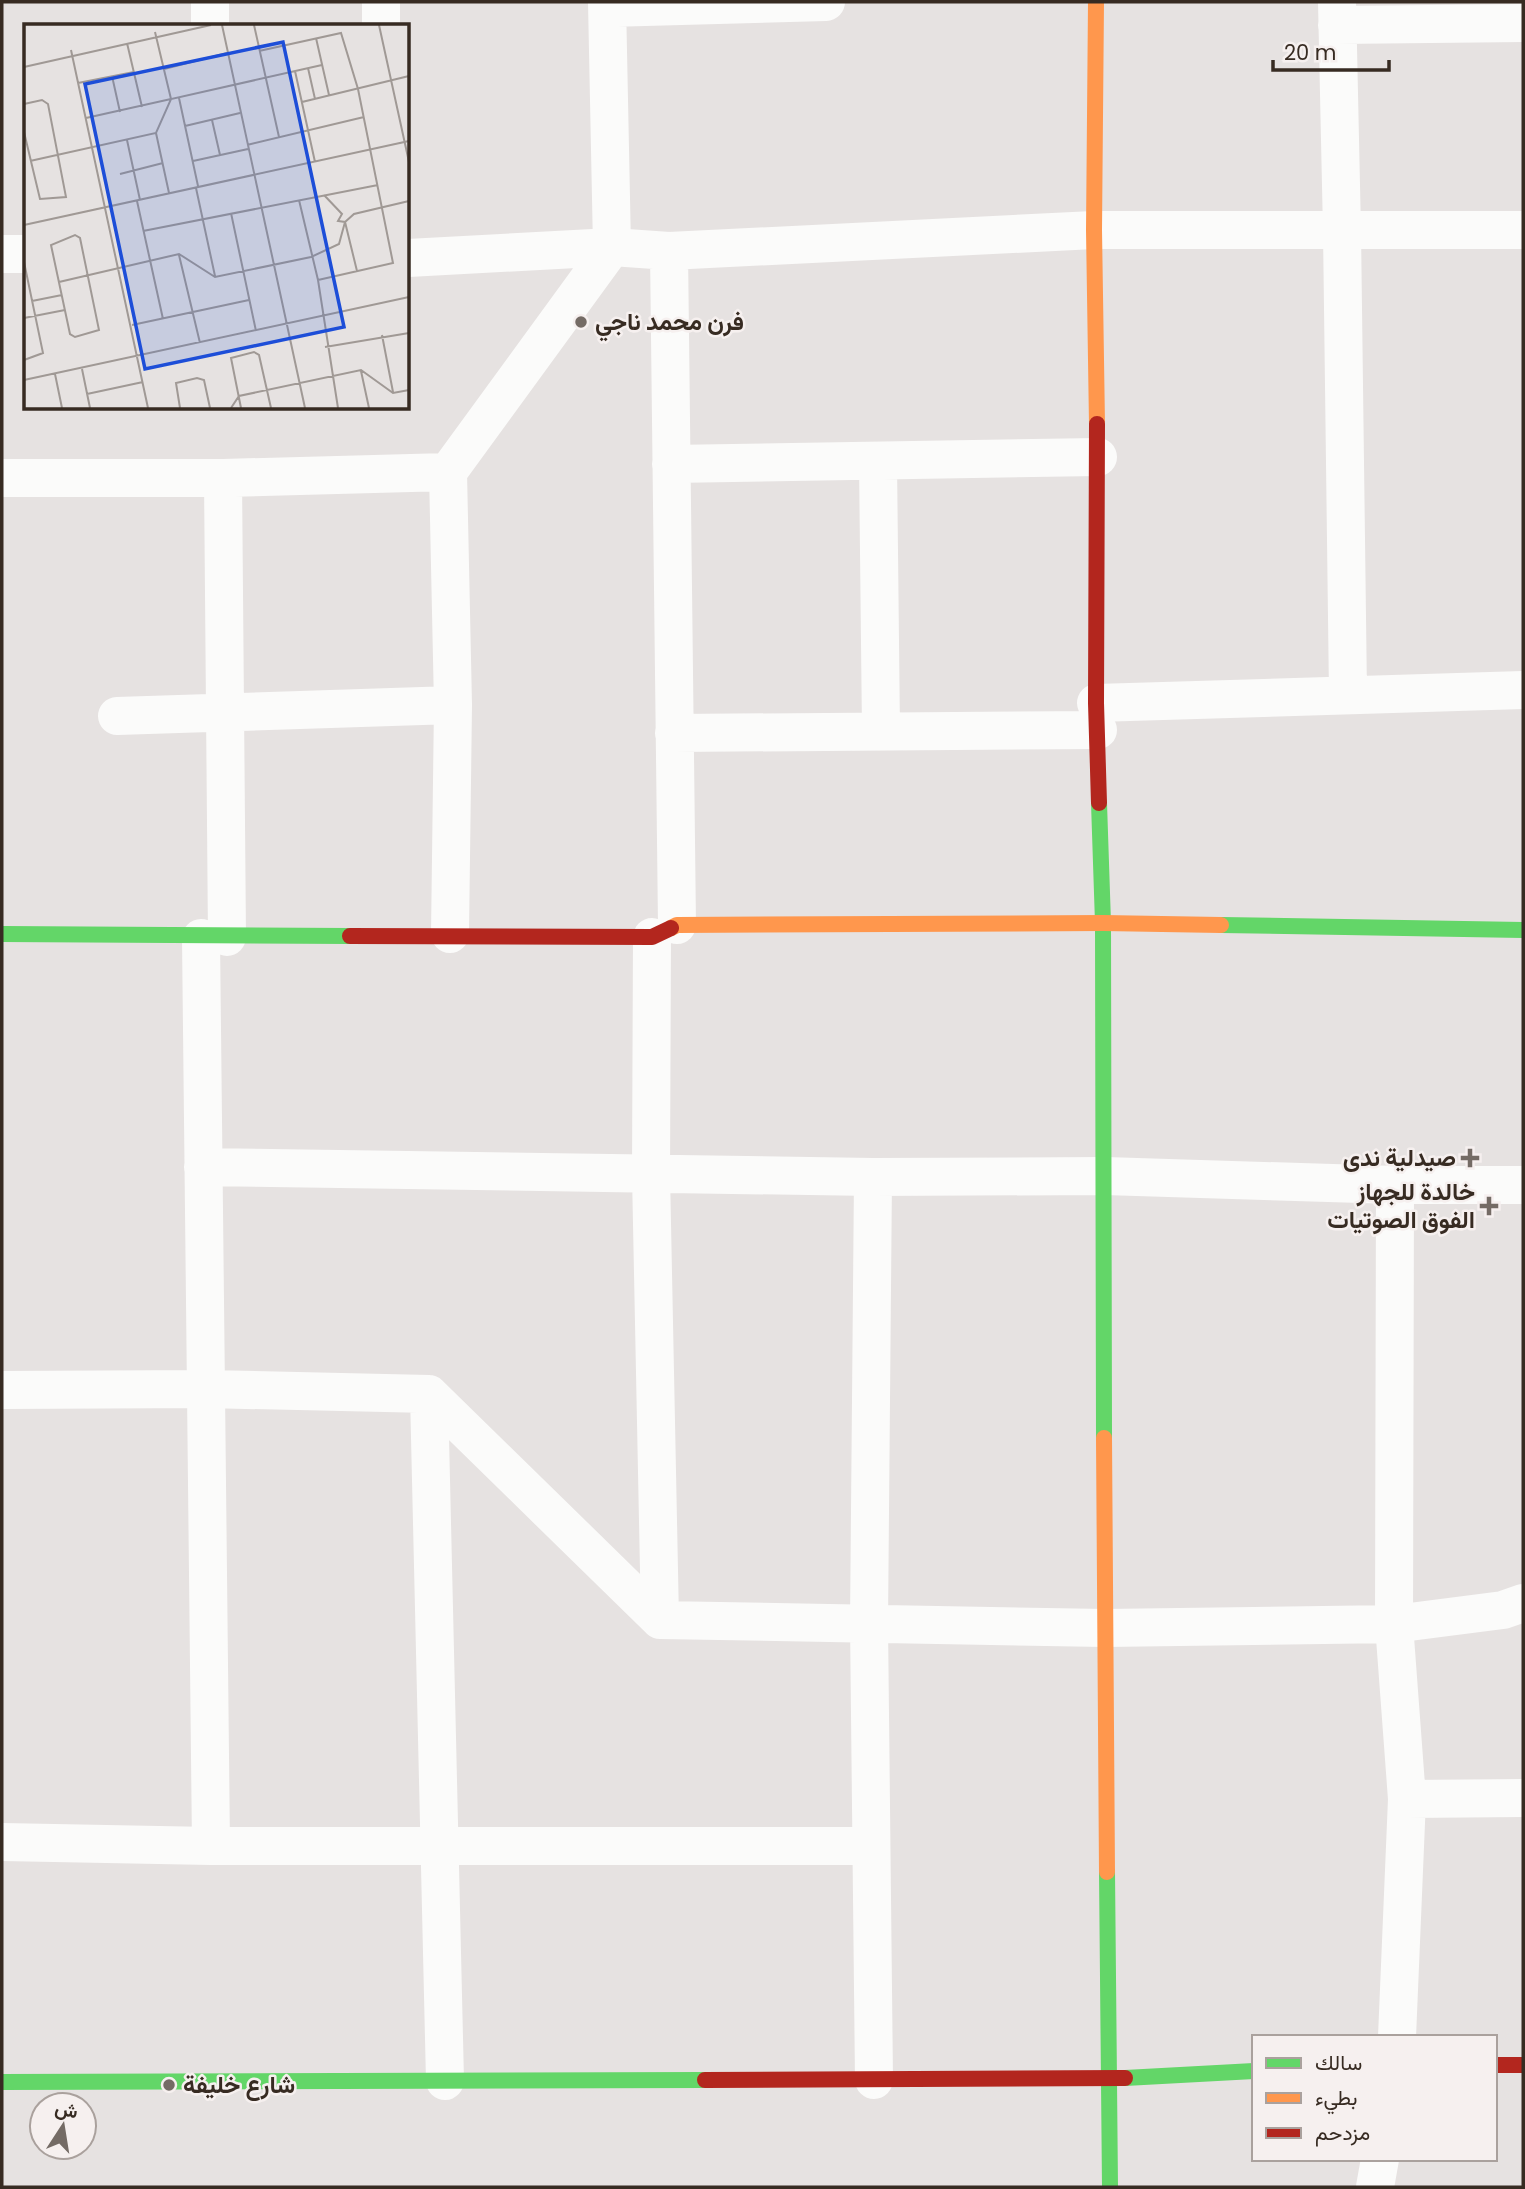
<svg xmlns="http://www.w3.org/2000/svg" width="1525" height="2189" font-family="Poppins,Vazirmatn,sans-serif">
<style>
.lines{fill:none;stroke-linecap:round;stroke-linejoin:round}
.street{stroke:#fbfbfa;stroke-width:38}
.fast{stroke:#63d668;stroke-width:16}
.slow{stroke:#ff974d;stroke-width:16}
.jam{stroke:#b3261e;stroke-width:16}
.poi-dot{fill:#746b65;stroke:#f6f0ef;stroke-width:2.5}
.labels{text-anchor:middle;stroke-width:5;stroke-linejoin:round;paint-order:stroke}
.poi-label{font-size:24px;font-weight:bold;fill:#372b22;stroke:#f6f0ef;text-anchor:start}
.inset-road{fill:none;stroke:#a09995;stroke-width:2}
.view{fill:#1d4ed8;fill-opacity:0.15;stroke:#1d4ed8;stroke-width:3.5}
.inset-edge{fill:none;stroke:#372b22;stroke-width:3.5}
</style>
<rect width="100%" height="100%" fill="#e6e2e1"/>
<g class="lines">
<!-- street -->
<path class="street" d="M210,2V26
M381,2V26
M1337,2L1342,231L1348,694
M608,8L826,2
M1337,25L1523,23
M669,251L677,925
M2,254H26
M408,258L612,247L607,2
M878,462L881,731
M671,464L1098,457
M448,472L453,705L450,934
M2,478H223L448,472L612,247L669,251L1094,230H1523
M223,478L227,937
M1096,703L1523,690
M117,716L453,705
M674,733L1098,730
M652,937L651,1174L660,1620
M201,938L211,1846
M203,1167L873,1177L1105,1176L1395,1185H1523
M873,1177L869,1623L874,2080
M1395,1185L1394,1624L1407,1799L1397,2037
M2,1390L206,1389L429,1394L660,1620L1105,1628L1394,1624L1503,1610L1523,1603
M429,1394L445,2081
M1407,1799L1523,1798
M2,1842L211,1846H871
M1375,2187L1380,2159"/>
<!-- fast -->
<path class="fast" d="M1099,803L1103,923L1104,1438
M1221,925L1523,930
M2,934L350,936
M1107,1872L1110,2187
M1125,2078L1254,2071
M2,2082L705,2080"/>
<!-- slow -->
<path class="slow" d="M1096,2L1094,230L1097,424
M671,928L677,925L1103,923L1221,925
M1104,1438L1107,1872"/>
<!-- jam -->
<path class="jam" d="M1097,424L1096,703L1099,803
M350,936L652,937L671,928
M1495,2065H1523
M705,2080L1125,2078"/>
</g>
<!-- markers -->
<g class="poi-dot">
<circle cx="581" cy="322" r="7"/>
<path d="M1466.5 1147.5h7v7h7v7h-7v7h-7v-7h-7v-7h7z"/>
<path d="M1485.5 1195.5h7v7h7v7h-7v7h-7v-7h-7v-7h7z"/>
<circle cx="169" cy="2085" r="7"/>
</g>
<g class="labels">
<!-- poi labels -->
<g class="poi-label">
<text x="595" y="330">فرن محمد ناجي</text>
<text x="1456" y="1166" text-anchor="end">صيدلية ندى</text>
<text x="1475" y="1200" text-anchor="end">خالدة للجهاز<tspan x="1475" dy="28">الفوق الصوتيات</tspan></text>
<text x="183" y="2093">شارع خليفة</text>
</g>
</g>
<!-- overview -->
<g transform="translate(24 24)">
<rect width="385" height="385" fill="#e6e2e1"/>
<path class="inset-road" d="M198,1L281,384M230,1L255,113M355,1L385,138M292,14L305,71M103,19L118,83M47,26L124,384M235,27L317,9L334,65L369,239L294,256M0,43L187,1M284,44L291,75M140,45L203,29M271,47L291,138M88,52L96,88M54,59L110,48M155,74L174,162M278,78L385,52M0,80L18,76L24,80L42,173L16,175L0,108M62,94L147,75L131,8M188,96L196,131M161,102L216,89M132,109L145,169M103,116L116,176M223,121L340,93M6,137L132,109L147,75L298,41M169,137L224,125M96,150L139,139M172,164L191,252M300,171L318,190L314,197L321,198L333,247M275,176L294,256L314,384M113,177L139,295M207,189L232,307M0,201L385,117M119,207L354,161M51,211L56,214L75,306L51,313L46,310L27,221ZM155,231L176,319M0,238L19,329L0,336M35,258L155,230L191,253L287,233L315,220L321,198L330,190L385,177M8,277L38,271M0,294L41,286M108,301L225,276M358,311L369,368M301,323L385,309M58,345L66,384M337,347L345,384M31,350L38,384M0,356L385,273M63,370L119,358M156,384L152,359L173,354L180,356L186,384M207,384L215,372L337,346L369,369L385,366M217,384L207,334L230,328L235,331L247,384"/>
<path class="view" d="M259,18L320,303L121,345L61,60Z"/>
<rect width="385" height="385" class="inset-edge"/>
</g>
<!-- border -->
<rect width="1525" height="2189" fill="none" stroke="#372b22" stroke-width="7"/>
<!-- legend -->
<rect x="1252" y="2035" width="245" height="126" fill="#f6f0ef" stroke="#aaa19d" stroke-width="2"/>
<rect x="1266" y="2058" width="35" height="10" fill="#63d668" stroke="#aaa19d" stroke-width="2"/>
<text x="1315" y="2070" font-size="21" fill="#372b22">سالك</text>
<rect x="1266" y="2093" width="35" height="10" fill="#ff974d" stroke="#aaa19d" stroke-width="2"/>
<text x="1315" y="2105" font-size="21" fill="#372b22">بطيء</text>
<rect x="1266" y="2128" width="35" height="10" fill="#b3261e" stroke="#aaa19d" stroke-width="2"/>
<text x="1315" y="2140" font-size="21" fill="#372b22">مزدحم</text>
<!-- north arrow -->
<g transform="translate(63 2126) rotate(12)"><circle r="33" fill="#f6f0ef" stroke="#aaa19d" stroke-width="2"/>
<path d="M0-5L12 26L0 18L-12 26Z" fill="#746b65"/>
<text y="-10" font-size="19" font-weight="bold" text-anchor="middle" fill="#372b22">ش</text>
</g>
<!-- scale -->
<path d="M1273 60v10h116v-10" fill="none" stroke="#372b22" stroke-width="3.5"/>
<text x="1284" y="60" font-size="21" fill="#372b22" stroke="#f6f0ef" stroke-width="5" paint-order="stroke">20 m</text>
</svg>
